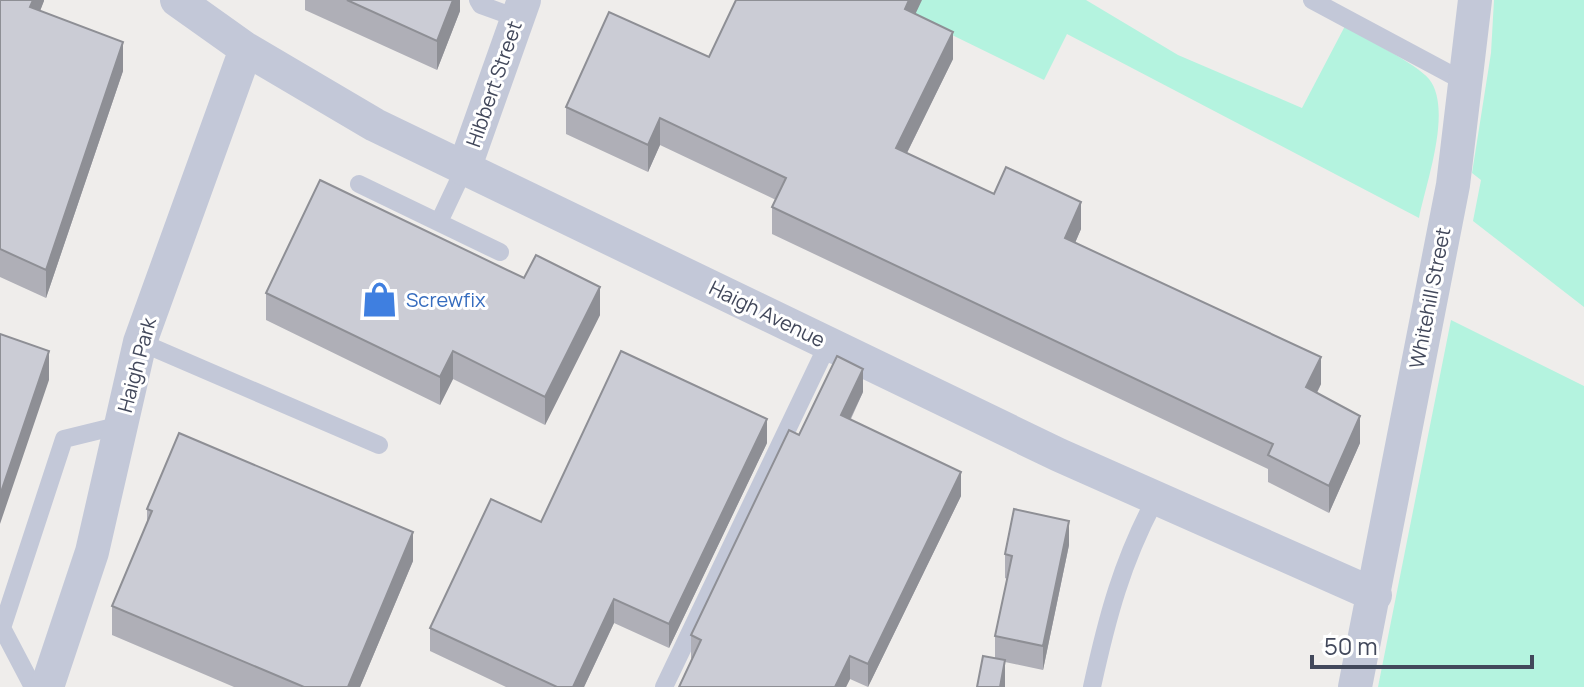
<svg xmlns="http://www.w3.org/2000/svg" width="1584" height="687" font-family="Manrope,sans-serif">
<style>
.green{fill:#b4f3df}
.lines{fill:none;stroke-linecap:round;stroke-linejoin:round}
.service{stroke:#c3c8d8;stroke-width:18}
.minor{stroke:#c3c8d8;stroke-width:34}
.wall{fill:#afafb7}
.shaded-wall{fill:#8e8f95}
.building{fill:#cbccd5;stroke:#8e8f95;stroke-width:2}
.labels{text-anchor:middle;stroke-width:6;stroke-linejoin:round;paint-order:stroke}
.street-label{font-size:20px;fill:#42485b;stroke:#fff}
.shop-label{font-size:20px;fill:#366cbe;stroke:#fff;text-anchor:start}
</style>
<rect width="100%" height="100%" fill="#efedeb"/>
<!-- green -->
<path class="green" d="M911,0H1086L1178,55L1302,108L1345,26C1364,38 1417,64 1429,79C1453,109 1426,183 1419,218L1067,34L1044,80L905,12Z
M1494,0H1584V307L1473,221L1481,180L1472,173L1491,53Z
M1451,320L1584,386V687H1378Z"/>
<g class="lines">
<!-- service -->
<path class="service" d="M478,0L481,5L517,18
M1312,0L1465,82
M359,184L500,252
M439,222L464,169
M140,342L379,445
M33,687L2,628L64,439L121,425
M664,687L828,344
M1092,687C1107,618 1122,561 1156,498"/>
<!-- minor -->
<path class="minor" d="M177,0L246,49L375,125L1059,455L1375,595
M464,169L524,0
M47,687L92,552L140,342L246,49
M1355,687L1453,185L1475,0"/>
</g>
<!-- wall -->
<path class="wall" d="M0,0H44L40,11L123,71L46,298L0,277Z
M305,0H460V11L437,70L305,10Z
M915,14L953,59L907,153L994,194L1081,229L1075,243L1321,384L1317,393L1360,443L1329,513L1268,482V469L772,234V207L776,200L660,145L648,172L566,134V107L709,57Z
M266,293L600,315L545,425L453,379L440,405L266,320Z
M863,392L851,419L961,496L868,687L850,679L846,687H679L692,659L691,658V635L799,435Z
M767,443L669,648L614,623L584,687H506L430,651V628L541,522Z
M147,509L413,561L360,687H234L112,635V606L147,523Z
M1069,545L1043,670L1005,662V687H977L995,659V636L1007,579L1005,578V554Z"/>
<!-- shaded-wall -->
<path class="shaded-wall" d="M33,0H44V1L30,36V7Z
M453,0H460V11L437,70V41Z
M909,0H922L905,36V9Z
M953,32V59L896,175V148Z
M123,42V71L46,298V270Z
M660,118V145L648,172V145Z
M1081,202V229L1065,266V238Z
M600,287V315L545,425V397Z
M49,351V380L0,524V495Z
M453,351V379L440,405V377Z
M1321,357V384L1306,414V387Z
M863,369V392L841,438V415Z
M1360,416V443L1329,513V486Z
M767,419V443L669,648V624Z
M961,472V496L868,687V664Z
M1069,521V545L1043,670V646Z
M413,532V561L360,687H348Z
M614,599V623L584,687H573Z
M850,656V679L846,687H835Z
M1005,660V687H1000Z"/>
<!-- building -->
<path class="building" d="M0,0H33L30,7L123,42L46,270L0,249Z
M347,0H453L437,41Z
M736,0H909L905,9L953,32L896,148L994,194L1006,167L1081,202L1065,238L1321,357L1306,387L1360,416L1329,486L1268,455L1273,444L772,207L786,178L660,118L648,145L566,107L609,12L709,57Z
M320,180L524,278L536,255L600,287L545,397L453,351L440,377L266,293Z
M0,334L49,351L0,495Z
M621,351L767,419L669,624L614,599L573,687H557L430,628L491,499L541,522Z
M837,356L863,369L841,415L961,472L868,664L850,656L835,687H679L701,640L691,635L789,430L799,435Z
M179,433L413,532L348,687H304L112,606L152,511L147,509Z
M1014,509L1069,521L1043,646L995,636L1012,556L1005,554Z
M983,656L1005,660L1000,687H977Z"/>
<!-- icons -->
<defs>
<symbol id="shop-bare" viewBox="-9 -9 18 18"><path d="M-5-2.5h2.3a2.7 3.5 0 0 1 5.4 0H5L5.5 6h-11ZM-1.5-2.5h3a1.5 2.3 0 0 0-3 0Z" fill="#3f7fe0" stroke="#fff" stroke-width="2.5" paint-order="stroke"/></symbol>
</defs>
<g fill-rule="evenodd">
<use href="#shop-bare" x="354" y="274" width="51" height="51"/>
</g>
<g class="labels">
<!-- street labels -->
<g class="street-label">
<text transform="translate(494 84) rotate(-71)" y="7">Hibbert Street</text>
<text transform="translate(1430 298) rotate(-79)" y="7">Whitehill Street</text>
<text transform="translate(767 314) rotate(26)" y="7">Haigh Avenue</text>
<text transform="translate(137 365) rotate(-75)" y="7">Haigh Park</text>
</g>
<!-- shop labels -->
<g class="shop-label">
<text x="406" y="307">Screwfix</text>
</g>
</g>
<!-- scale -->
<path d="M1312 655v12h220v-12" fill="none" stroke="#42485b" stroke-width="4"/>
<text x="1324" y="655" font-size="24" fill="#42485b" stroke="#ffffff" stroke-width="6" paint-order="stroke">50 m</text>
</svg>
